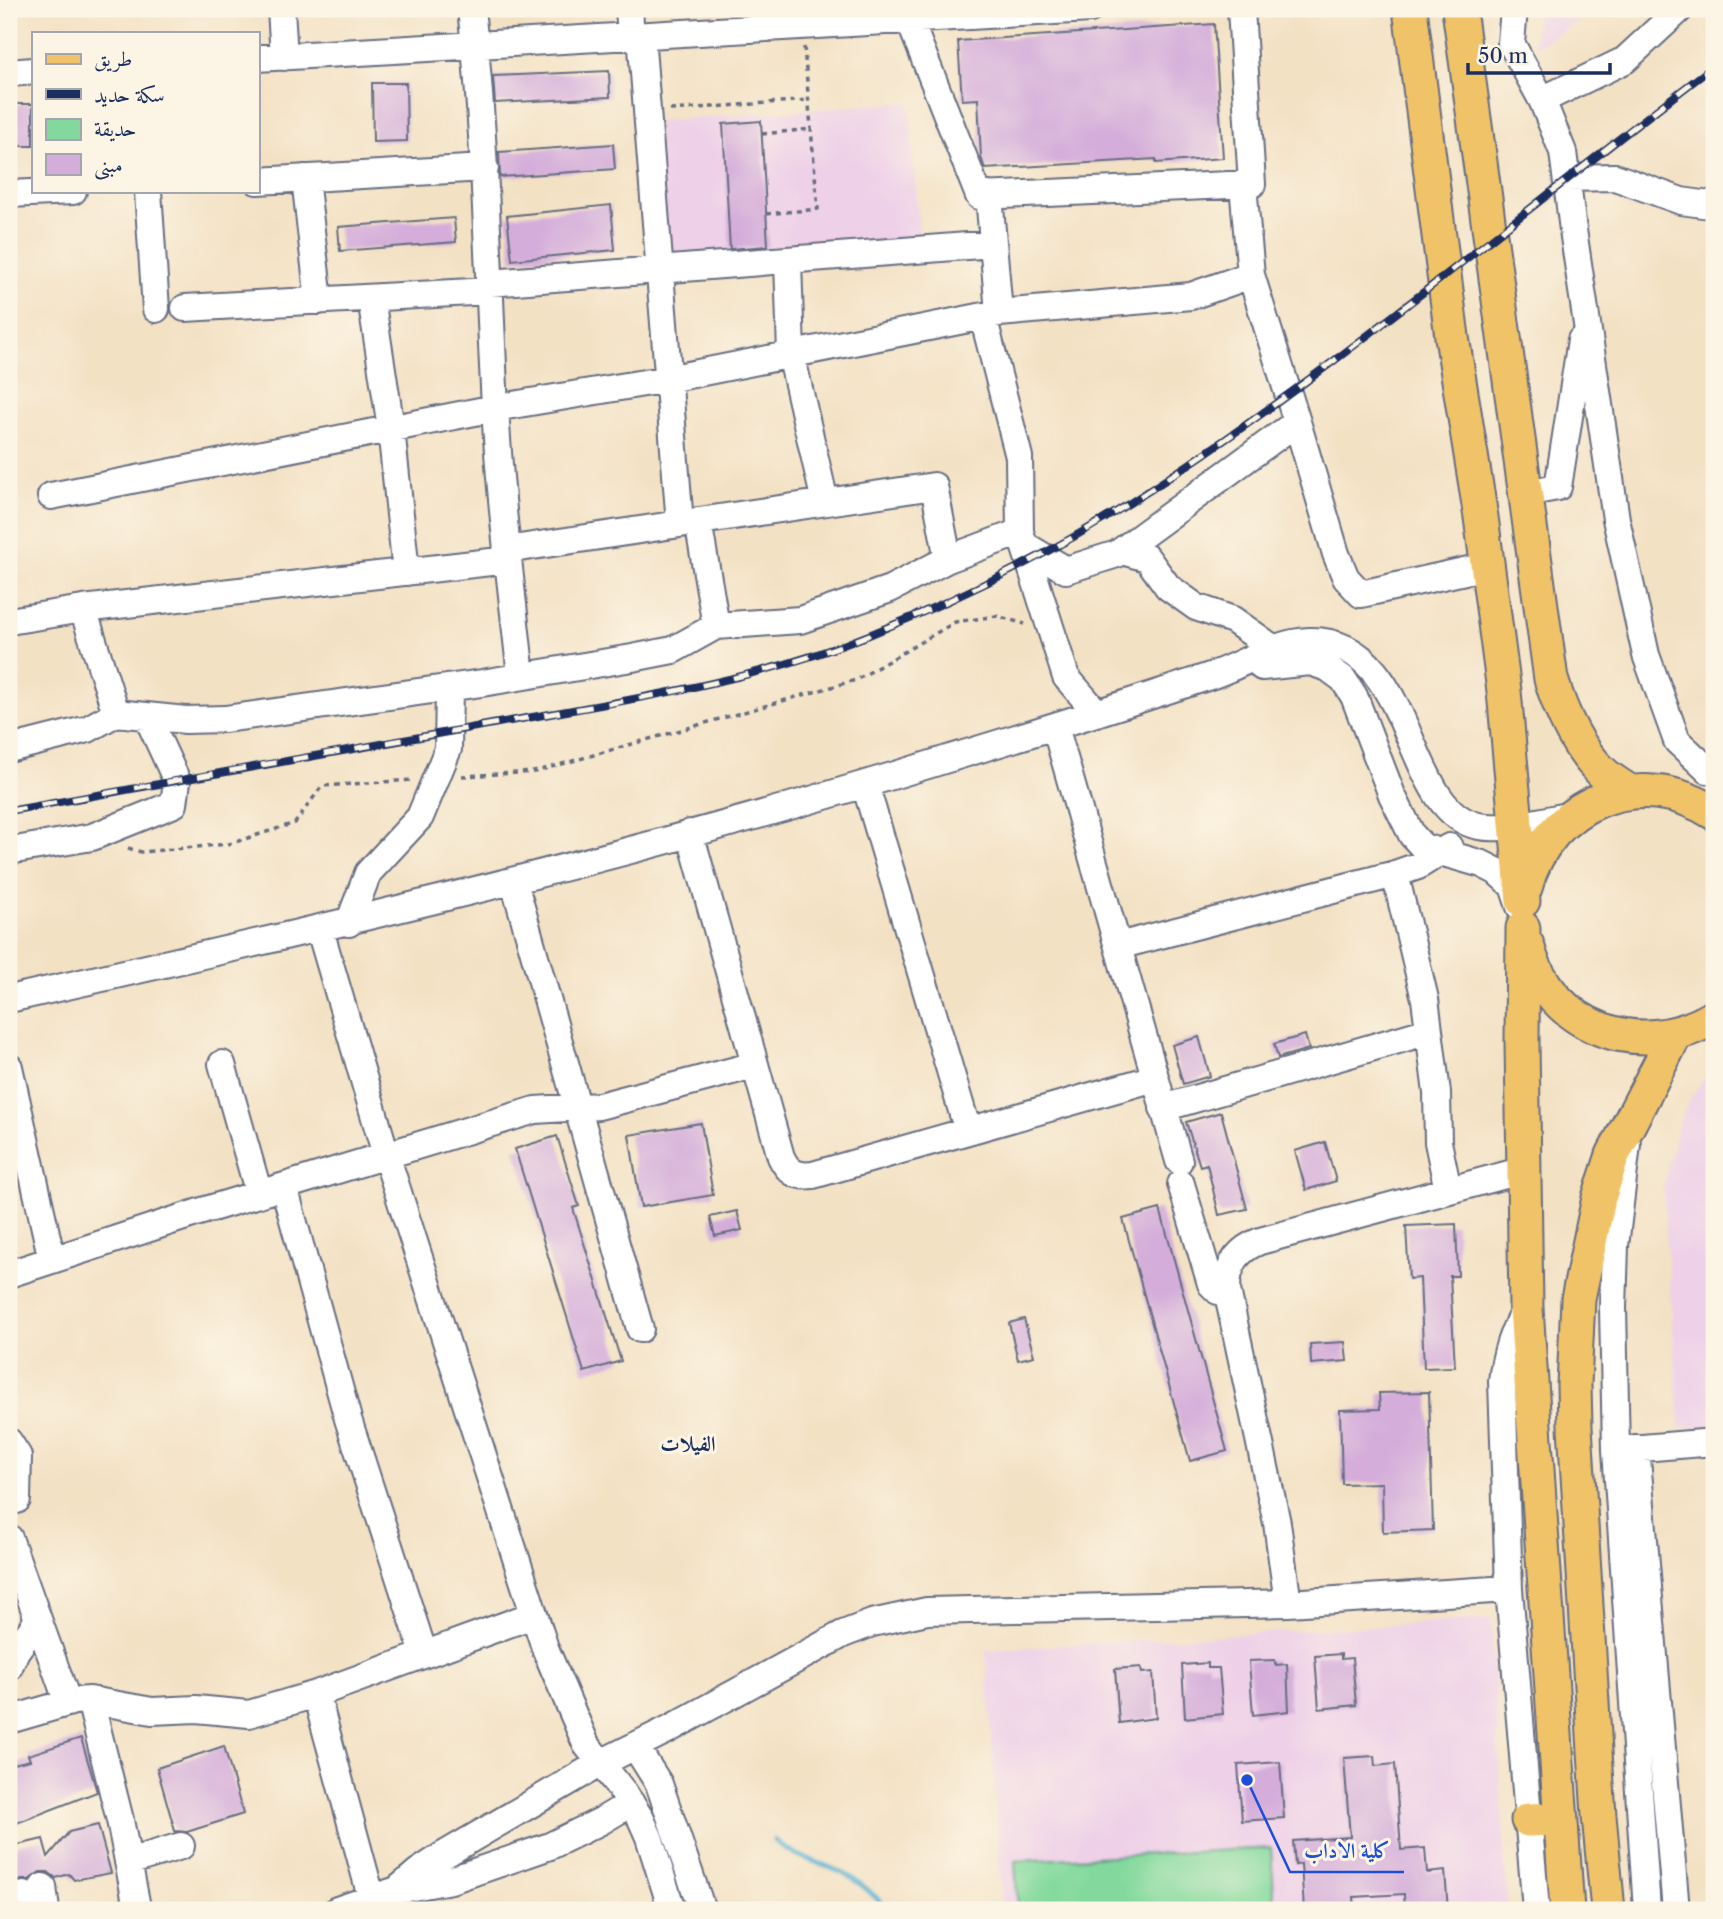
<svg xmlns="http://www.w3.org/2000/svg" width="1723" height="1919" font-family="'Libre Caslon Text',Amiri,serif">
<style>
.built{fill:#eed0e8}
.green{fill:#83d99d;stroke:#4f847e;stroke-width:2}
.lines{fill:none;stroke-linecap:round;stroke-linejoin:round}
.stream{stroke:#52b0d0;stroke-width:5}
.building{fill:#d4adda}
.minor-casing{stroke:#676d82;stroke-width:30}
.major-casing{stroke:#676d82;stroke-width:37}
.path{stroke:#676d82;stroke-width:3.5;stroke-dasharray:5 5;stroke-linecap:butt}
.minor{stroke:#fff;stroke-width:26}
.major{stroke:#f1c369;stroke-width:33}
.rail-casing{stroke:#1b2f5e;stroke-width:8}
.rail{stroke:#fcf5e5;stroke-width:5;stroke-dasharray:16;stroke-linecap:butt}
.labels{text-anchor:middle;stroke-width:6;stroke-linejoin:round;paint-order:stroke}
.neighbourhood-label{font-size:21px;font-weight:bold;fill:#1b2f5e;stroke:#fcf5e5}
.leader{fill:none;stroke:#1d4ed8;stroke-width:2.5}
.callout-dot{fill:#1d4ed8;stroke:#fcf5e5;stroke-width:2.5}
.callout-label{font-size:21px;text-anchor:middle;font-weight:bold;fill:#1d4ed8;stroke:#fcf5e5;stroke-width:6;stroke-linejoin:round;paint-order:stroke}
</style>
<rect width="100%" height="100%" fill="#fcf5e5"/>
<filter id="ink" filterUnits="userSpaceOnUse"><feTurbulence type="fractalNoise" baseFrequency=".0143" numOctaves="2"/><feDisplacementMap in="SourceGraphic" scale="14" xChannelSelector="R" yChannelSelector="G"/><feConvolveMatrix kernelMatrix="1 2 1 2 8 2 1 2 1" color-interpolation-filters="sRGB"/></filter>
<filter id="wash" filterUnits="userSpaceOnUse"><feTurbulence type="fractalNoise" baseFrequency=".00686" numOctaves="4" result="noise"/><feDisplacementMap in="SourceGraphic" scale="28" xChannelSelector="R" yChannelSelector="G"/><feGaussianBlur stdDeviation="1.57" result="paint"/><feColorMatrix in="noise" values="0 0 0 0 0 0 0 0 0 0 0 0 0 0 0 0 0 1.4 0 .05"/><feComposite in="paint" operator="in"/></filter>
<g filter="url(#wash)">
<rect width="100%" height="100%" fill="#f3e1c4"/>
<!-- built -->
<path class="built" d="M1537,9H1597L1534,48Z
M909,102L920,242L668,262L657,121Z
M1714,1064V1426L1680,1428L1663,1189L1677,1128L1688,1102Z
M1491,1619L1508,1910H1002L986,1650Z"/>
<!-- green -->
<path class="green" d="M1271,1848L1275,1910H1018L1015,1861Z"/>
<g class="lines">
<!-- stream -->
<path class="stream" d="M774,1840C799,1861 823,1861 850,1877C864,1885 877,1898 888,1910"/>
</g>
<g id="blocks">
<!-- building -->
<path class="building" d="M1214,24L1223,158L1156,163V159L985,169L981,157L978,99L962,100L958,41Z
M609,71L610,97L495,103L493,76Z
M372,83H406L407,141L373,142Z
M9,104H33V146H10Z
M761,121L768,246L730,249L723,124Z
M613,144L615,169L500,177L499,152Z
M611,205L615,250L512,260L507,216Z
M454,218L456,242L340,251L338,227Z
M1305,1035L1309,1049L1278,1058L1274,1044Z
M1199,1037L1210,1076L1183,1084L1172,1045Z
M1221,1112L1247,1209L1219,1215L1207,1164L1200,1166L1186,1122Z
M701,1123L713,1195L641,1207L629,1135Z
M557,1136L579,1206L573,1208L621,1361L584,1372L515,1149Z
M1325,1142L1336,1181L1306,1190L1295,1151Z
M1160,1209L1227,1451L1190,1461L1123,1219Z
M737,1211L742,1230L715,1236L710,1217Z
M1456,1224L1458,1276H1450L1455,1367L1424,1368L1420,1278L1409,1279L1406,1226Z
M1024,1319L1034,1356L1018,1360L1009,1323Z
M1345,1342L1347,1361L1311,1364L1310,1344Z
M1429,1392L1433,1530L1383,1532L1382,1483L1342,1484L1340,1410L1380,1409L1379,1393Z
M1341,1654V1659L1352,1658L1356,1705L1319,1709L1315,1656Z
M1275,1660L1276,1665L1287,1664L1289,1711L1253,1715L1249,1661Z
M1208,1663V1668H1219L1223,1714L1185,1718L1182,1665Z
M1141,1667L1142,1673L1153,1672L1156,1718L1119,1723L1115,1669Z
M81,1738L97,1792L9,1826V1765L30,1760L28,1755Z
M224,1746L243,1814L187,1832L175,1831L157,1768Z
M1374,1756L1375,1766L1395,1764L1401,1850L1425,1848L1427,1873L1445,1871L1448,1910H1405L1404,1894L1354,1897L1355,1910H1304L1301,1864L1295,1865L1293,1841L1350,1837L1344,1758Z
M1280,1762L1284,1818L1242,1821L1238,1765Z
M98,1825L111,1873L74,1880L69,1874L56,1878L48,1872H40L29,1880H22L14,1883L9,1892V1847L43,1839L48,1857L69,1832Z"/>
</g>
</g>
<g filter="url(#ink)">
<use href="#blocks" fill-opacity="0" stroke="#676d82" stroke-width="2"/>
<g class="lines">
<defs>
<path id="minor" d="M281,9L284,57
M471,9C486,141 488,274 495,407C500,497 511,586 521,676
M629,9L631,36
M1514,9L1511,43L1542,100L1625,60L1680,9
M909,19L979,196L1252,184L1241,9
M641,35L680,524
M257,58L1090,9
M9,73L33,71
M1542,100L1563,152L1573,230L1616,519L1646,655L1677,741L1708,770
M305,178L319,301
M1567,178L1615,177L1681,201L1710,205L1714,202
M257,181L485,168
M148,191L156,309
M9,194L73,191
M989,195L999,313L1191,296L1251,275
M788,261L791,354L825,502
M490,283L993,244
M371,298L391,428L406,572
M185,308L490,291
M983,316L1019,457L1020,532L1066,677L1097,713
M1297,422L1336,554L1346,578L1361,594L1487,566
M1525,493L1558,487L1581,340
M51,496L495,408L668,379L999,313
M698,521L716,626
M1024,545L1066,570L1117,554L1297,422L1251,275L1243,185
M506,550L934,486L948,559
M1122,551L1147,558L1168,587L1196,607L1233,620L1274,649
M9,621L83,609L508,560
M1262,667L1310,662L1328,668L1343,679L1354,696L1392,795L1412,835L1423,847L1482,864L1496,871L1513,886L1520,907
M116,713L186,720L225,719L482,683L632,658L673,650L716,626L800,620L890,589L948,559L1020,532
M1055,726L1179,1161
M9,749L88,729L116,713L83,609
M865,784L968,1131
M690,833L781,1157C788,1172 796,1177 813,1175L1155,1078
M9,851L92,837L174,804L177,781L147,716
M1395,874L1425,999L1437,1093L1438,1142L1448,1190
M514,882L640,1329
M349,923L368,873L420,817L448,749L449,688
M320,930L386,1155L545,1648L586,1744L624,1793L641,1819L649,1837L672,1910
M1118,946L1395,874L1418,866L1449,847
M9,999C305,933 601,864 892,776C999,743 1107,711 1213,675C1245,664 1275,642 1309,641C1416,638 1402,812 1479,826C1504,831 1546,820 1572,815
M222,1064L259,1194
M9,1067L52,1260
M1163,1108L1429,1031
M1627,1144L1615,1246L1613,1308L1616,1450L1647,1910
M1181,1184L1211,1284L1218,1291L1227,1290
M284,1187L348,1419L424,1654
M9,1274L199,1212L535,1110L599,1106L755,1065
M1526,1308C1512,1331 1505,1354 1502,1381L1509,1589L1536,1910
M9,1442L18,1456L17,1500L9,1502
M1636,1448L1676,1910
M1618,1450L1714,1442
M9,1538L68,1703
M1288,1603L1277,1523L1227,1290C1227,1265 1237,1250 1260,1241L1524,1170
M9,1667L16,1651L38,1620
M316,1694L372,1900
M90,1700L120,1820L136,1902
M9,1720L74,1701L90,1700L152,1711L196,1709L249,1714L316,1694L533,1615
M635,1746L659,1784L702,1910
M128,1862L181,1846
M43,1887L46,1910
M397,1890L418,1872L442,1856L599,1764L669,1729L843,1634L872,1623L927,1611L1288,1603L1509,1589
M24,1895L27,1910
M337,1910L397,1890L451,1880L550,1846L601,1821L631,1803"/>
<path id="major" d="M1410,9L1452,337L1481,517L1504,691L1523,901
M1459,9L1551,679C1561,712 1577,748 1602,772C1610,780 1621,786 1630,792
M1525,888C1547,803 1639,764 1714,813
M1523,928L1522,1042L1526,1308L1567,1910
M1527,945C1549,1030 1642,1061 1714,1017
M1528,1820L1559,1819
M1608,1910L1599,1816L1575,1427L1574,1385L1578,1299L1599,1198L1613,1155L1675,1035"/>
</defs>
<!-- minor casing -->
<use href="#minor" class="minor-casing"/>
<!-- major casing -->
<use href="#major" class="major-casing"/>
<!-- path -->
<path class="path" d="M670,110L809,100
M762,134L811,129
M766,214L818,209L804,47
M462,776L534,772L856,680L955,622L997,616L1025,624
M128,848L141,852L229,844L295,823L322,786L412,780"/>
<!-- minor -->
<use href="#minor" class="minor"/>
<!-- major -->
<use href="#major" class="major"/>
<defs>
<path id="rail" d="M9,811C172,781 335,752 498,723C622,701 752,683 869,635C960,598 1051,554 1133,501C1337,371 1521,211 1714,66"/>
</defs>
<!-- rail casing -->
<use href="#rail" class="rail-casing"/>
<!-- rail -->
<use href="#rail" class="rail"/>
</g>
</g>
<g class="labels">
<!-- neighbourhood labels -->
<g class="neighbourhood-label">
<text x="688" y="1451">الفيلات</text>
</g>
</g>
<!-- callouts -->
<path class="leader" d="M1247 1780L1290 1872H1404"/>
<circle class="callout-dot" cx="1247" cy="1780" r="7"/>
<g class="callout-label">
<text x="1347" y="1858">كلية الاداب</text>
</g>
<!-- margin -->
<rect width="1723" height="1919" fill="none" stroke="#fcf5e5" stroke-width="35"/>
<!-- legend -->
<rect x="32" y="32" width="228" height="161" fill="#fcf5e5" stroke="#a2a6af" stroke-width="2"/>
<rect x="46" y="54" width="35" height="10" fill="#f1c369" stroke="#a2a6af" stroke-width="2"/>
<text x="94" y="66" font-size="21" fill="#1b2f5e">طريق</text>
<rect x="46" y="89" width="35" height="10" fill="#1b2f5e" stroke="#a2a6af" stroke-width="2"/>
<text x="94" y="102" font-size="21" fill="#1b2f5e">سكة حديد</text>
<rect x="46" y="119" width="35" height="21" fill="#83d99d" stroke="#a2a6af" stroke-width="2"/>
<text x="94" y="136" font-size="21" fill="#1b2f5e">حديقة</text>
<rect x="46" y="154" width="35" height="21" fill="#d4adda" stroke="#a2a6af" stroke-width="2"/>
<text x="94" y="172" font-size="21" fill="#1b2f5e">مبنى</text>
<!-- scale -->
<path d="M1468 63v10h142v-10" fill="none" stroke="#1b2f5e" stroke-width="3.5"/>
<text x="1478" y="63" font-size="21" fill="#1b2f5e" stroke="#fcf5e5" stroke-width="5" paint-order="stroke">50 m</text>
</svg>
